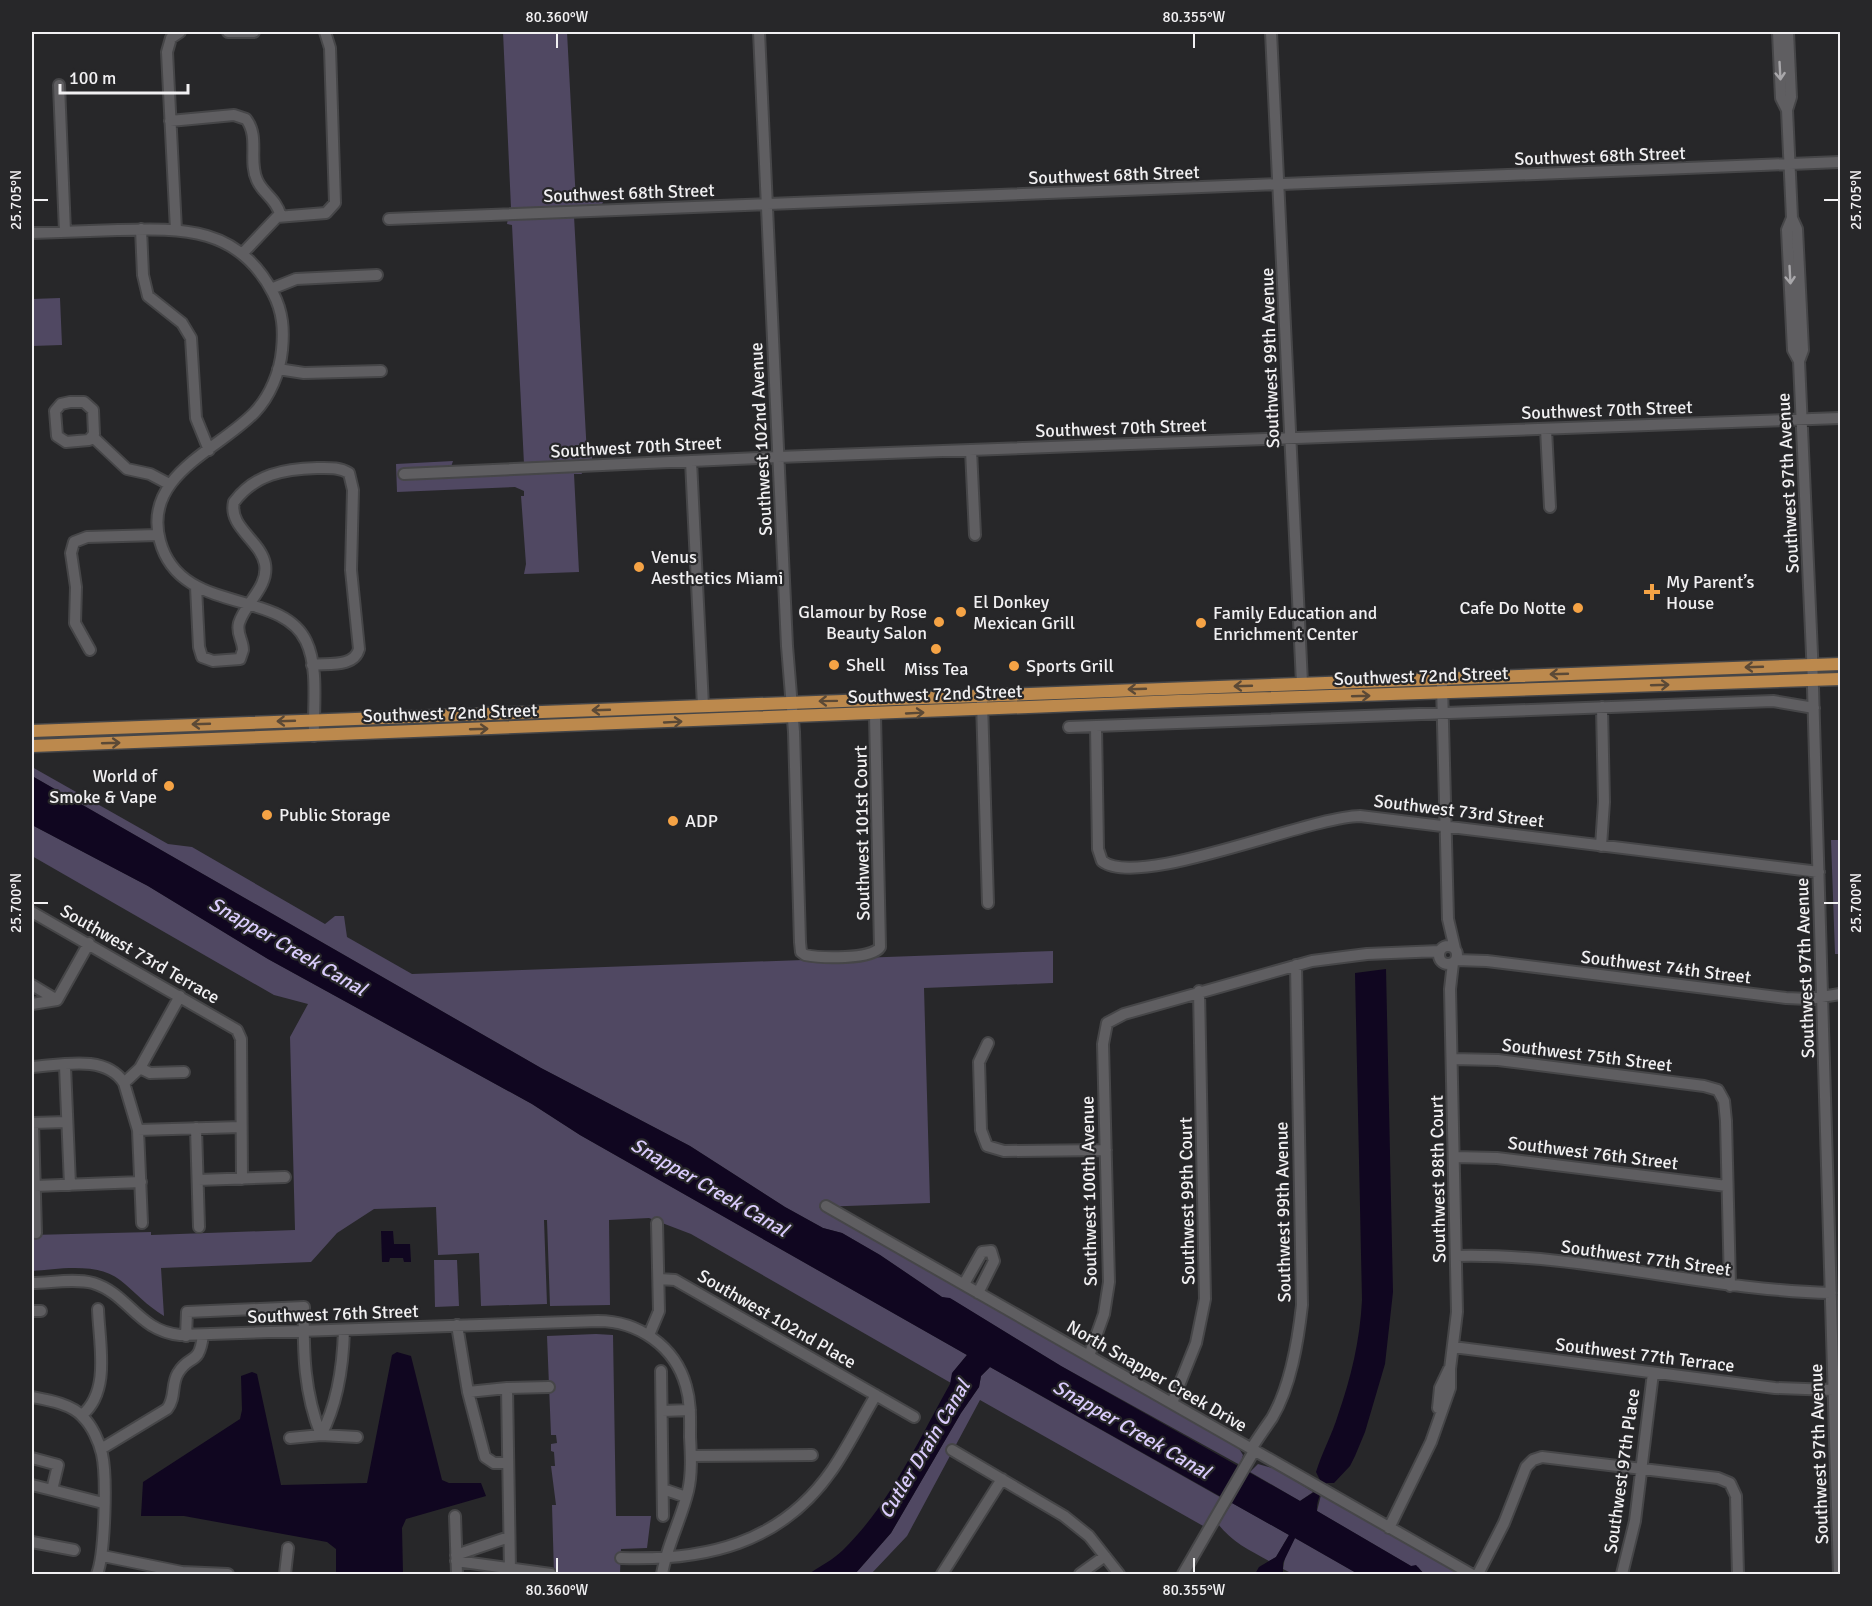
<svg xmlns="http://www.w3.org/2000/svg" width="1872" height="1606" font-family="Signika,sans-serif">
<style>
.green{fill:#504862}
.water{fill:#100620}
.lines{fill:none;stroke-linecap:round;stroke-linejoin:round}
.minor-casing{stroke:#464648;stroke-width:14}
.major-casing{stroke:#464648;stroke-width:15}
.minor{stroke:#5f5e61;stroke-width:10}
.major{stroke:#bc894d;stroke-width:12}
.oneway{stroke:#a8a7aa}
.oneway2{stroke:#5b4936}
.ticks{fill:none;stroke:#f1f0f2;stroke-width:2}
.poi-dot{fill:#f5a345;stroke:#272729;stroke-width:2}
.labels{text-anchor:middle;stroke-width:4.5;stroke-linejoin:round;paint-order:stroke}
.street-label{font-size:18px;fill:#f1f0f2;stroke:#272729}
.poi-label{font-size:18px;fill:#f1f0f2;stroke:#272729;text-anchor:start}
.water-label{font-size:20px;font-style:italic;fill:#daccfc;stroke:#272729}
.neatline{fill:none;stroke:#f1f0f2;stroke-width:2}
.ticks-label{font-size:15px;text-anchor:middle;fill:#f1f0f2}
</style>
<rect width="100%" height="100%" fill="#272729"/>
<!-- green -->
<path class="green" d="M503,32H567L576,202H603L601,207L511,208Z
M574,216L587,455H592V461L524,464L512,225L507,224L508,218Z
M60,298L62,345L32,346V299Z
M453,461L451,467L580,469L582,474H574L579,572L524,574L526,564L521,496H524V491L515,487L397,492L396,464Z
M32,767L168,844L192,847L325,924L335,916H344L347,937L412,974L1053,951V983L924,988L930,1203L819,1207L1238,1447L1243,1455L1240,1465L1061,1366L953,1300L942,1297L880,1255L842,1233L823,1228L785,1207L690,1146L541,1068L32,776Z
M32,825L148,886L268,959L532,1104L580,1135L967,1355L953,1372L951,1383L691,1234L649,1218L609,1220L610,1305L550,1306L547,1220H544L547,1304L481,1306L479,1253L438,1255L436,1207L374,1209L337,1233L311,1262L161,1268L164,1316C147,1306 135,1292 120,1280C97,1262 58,1269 32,1271V1235L151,1232V1235L295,1230L290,1037L308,1004L274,995L32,856Z
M1831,840H1840V954H1835Z
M434,1260H457L459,1306L435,1307Z
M596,1334L613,1335L616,1516H651L647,1548L621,1549L620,1574H554L552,1505H556L551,1466H555L554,1452L551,1451V1444L557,1443L556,1435H551L547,1336Z
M990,1367L1220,1497L1205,1527L980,1400L907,1536L871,1574H855L891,1533L961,1413L979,1387L981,1376Z
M1258,1464L1276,1469L1313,1492L1300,1501L1250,1472Z
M1321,1495L1336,1503L1462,1574H1424L1418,1567L1411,1566L1317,1511Z
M1232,1503L1289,1535L1276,1557L1269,1561C1249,1550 1232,1542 1218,1524Z
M1295,1538L1358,1574H1293L1283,1569L1285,1557Z"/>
<!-- water -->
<path class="water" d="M32,776L541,1068L690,1146L785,1207L823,1228L842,1233L880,1255L942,1297L950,1298L1061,1366L1300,1501L1314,1492L1320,1480L1316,1472C1322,1452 1332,1435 1338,1415C1351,1378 1360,1340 1362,1300L1355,973L1386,969L1393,1292L1385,1364L1365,1432L1355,1456L1350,1466L1334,1483H1327C1321,1491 1316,1502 1317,1511L1411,1566L1416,1565L1424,1574H1358L1295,1538L1283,1563V1574H1255L1259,1567L1276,1557L1289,1535L990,1367L981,1376L979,1387L961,1413L891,1533L855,1574H809C820,1566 833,1560 843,1550C890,1504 918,1441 950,1384L952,1373L967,1355L580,1135L532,1104L268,959L148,886L32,825Z
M381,1231H393L394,1244H410L411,1262H404L403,1258H390L389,1262H382Z
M397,1352L411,1356L442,1480L449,1483H481L486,1496L406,1519L402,1528L403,1574H336V1549L327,1542L184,1516H141L143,1482L240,1419L242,1410L241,1376L252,1372L257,1374L281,1485L367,1483L392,1355Z"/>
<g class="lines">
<defs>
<path id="minor" d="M228,32H254
M759,32L787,646L794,732L800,942L801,952L805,955C820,958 872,960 880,947L875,715
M1271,32L1302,683
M1778,32L1781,98L1787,110L1792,218L1797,229L1803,350L1799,361L1812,654L1839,1574
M59,85L65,232
M1787,110L1791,97L1788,32
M170,121L234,115L246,119C260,137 248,161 257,180C263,194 275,197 281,216
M1792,218L1787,230L1793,350L1799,361
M389,219L1840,162
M141,229L143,275L148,296L182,323L191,338L196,418L209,450
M176,230L167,52L171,38L180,32
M32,233C60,232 89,231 118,230C183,228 239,227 273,293C283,312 284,330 282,350C280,372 270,396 255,412C219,450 142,475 160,541C180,616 281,588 306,641C319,668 313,707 314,736
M242,254L277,217L326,213L335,203L330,48L325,32
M271,289L296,279L377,275
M278,369L304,373L381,371
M70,402H84L93,410L94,434L89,440L66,442L57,436L55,411L61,404Z
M1546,429L1550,507
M93,437L127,469L150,474L169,484
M971,450L975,535
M691,461L703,706
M404,474L778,457L1840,418
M196,587L199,647L202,657L213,661L240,659L243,650C243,640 236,634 239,623C245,603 269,587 265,564C261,541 228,527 234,502C255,474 284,469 317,468C329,468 339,467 349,473L353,490L351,570L359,649C354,668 327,663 312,665
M90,650L75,623L76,587L71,553L74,542L87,537L158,535
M1442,685L1448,919L1455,949
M982,702L988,903
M1096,726L1098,849L1102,861C1138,890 1307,817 1360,816L1819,872
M1069,727L1773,701L1814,708
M1601,846L1604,802L1602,707
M32,912L237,1030L241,1039L242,1179
M1439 955a9 9 0 1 1 18 0a9 9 0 1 1-18 0Z
M1456,960L1487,961L1786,998L1809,999L1840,994
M32,985L57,1000L89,943
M32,1004L57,1000
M988,1043L979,1062L981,1130L987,1146L1004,1151L1106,1150
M1452,1059L1498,1060L1704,1086L1718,1090L1724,1101L1726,1121L1730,1286
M65,1066L70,1185
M32,1067C61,1065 106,1054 124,1083
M140,1068L150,1073L184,1072
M32,1123L67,1122
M33,1123L36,1233
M196,1128L199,1227
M138,1130L241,1127
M1454,1157L1497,1158L1727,1186
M198,1180L285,1177
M35,1186L141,1182
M826,1206L1471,1574
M142,1223L138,1130L124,1083L140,1068L180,996
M1457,1256C1582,1253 1706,1290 1831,1293
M659,1279L675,1280L914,1417
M32,1283C50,1283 74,1278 93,1283C129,1294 138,1331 180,1335L598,1321C638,1321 675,1346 686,1386C691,1403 690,1420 690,1437C691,1455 692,1474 688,1491C681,1520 667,1545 662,1574
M964,1284L982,1252L991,1251L994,1261L978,1293
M32,1311H41
M457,1325L468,1392L507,1388L510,1570
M649,1335L659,1311L657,1223
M186,1336L187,1312L304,1307C303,1351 304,1393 321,1435
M1453,1347L1775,1388L1833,1390
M1089,1356L1104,1314L1109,1282L1103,1044L1107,1023L1124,1014L1312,961L1367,954L1440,951
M661,1371L663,1516
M507,1388L549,1387
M468,1392L485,1457L494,1463H508
M32,1397C48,1400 72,1404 83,1417C92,1426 99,1441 102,1454C107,1476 105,1554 97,1574
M1172,1403L1196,1343L1205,1299L1199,991
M1438,1408L1440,1388L1449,1369
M662,1411L690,1410
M82,1415C111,1391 99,1343 98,1309
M321,1435C338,1403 343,1366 344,1330
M290,1438L321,1435L357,1437
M101,1449L167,1409C176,1398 171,1384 178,1373C190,1353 199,1367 203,1335
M1251,1449C1258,1438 1265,1428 1272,1418C1291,1386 1298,1341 1302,1305L1296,965
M952,1450L1064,1516L1089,1536L1119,1574
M691,1456L812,1455
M32,1458L58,1465L52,1490L103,1503
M32,1485L52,1490
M663,1489L686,1497
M455,1516L457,1574
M1389,1528L1431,1442L1450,1388V1369L1457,1312L1450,989L1453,963
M32,1542L74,1550
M456,1555L509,1537
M103,1556L182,1572L228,1574
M621,1558C705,1561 781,1544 832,1470C848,1447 861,1420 876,1395
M456,1561L551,1574
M285,1574L288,1548
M942,1574L1002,1479
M1080,1574L1105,1556
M1183,1574L1254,1451
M1478,1574L1504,1523L1526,1467L1533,1460L1542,1457L1718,1478L1730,1483L1736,1496L1738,1574
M1622,1574L1635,1521L1653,1373"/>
<path id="major" d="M32,731L1840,664
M32,746L1179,701L1840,679"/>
</defs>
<!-- minor casing -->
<use href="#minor" class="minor-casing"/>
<!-- major casing -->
<use href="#major" class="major-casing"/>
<!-- minor -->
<use href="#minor" class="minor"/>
<!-- major -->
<use href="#major" class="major"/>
</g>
<!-- one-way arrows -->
<defs><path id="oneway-shaft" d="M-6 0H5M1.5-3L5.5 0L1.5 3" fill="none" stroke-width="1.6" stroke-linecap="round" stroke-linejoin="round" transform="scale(1.5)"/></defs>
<g class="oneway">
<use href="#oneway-shaft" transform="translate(1780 71) rotate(87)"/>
<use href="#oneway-shaft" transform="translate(1790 275) rotate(87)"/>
</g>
<g class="oneway2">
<use href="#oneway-shaft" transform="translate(1754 667) rotate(178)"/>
<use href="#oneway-shaft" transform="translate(1559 674) rotate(178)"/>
<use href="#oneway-shaft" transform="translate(1660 685) rotate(-2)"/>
<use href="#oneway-shaft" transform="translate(1243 686) rotate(178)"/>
<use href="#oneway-shaft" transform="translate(1137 689) rotate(178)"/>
<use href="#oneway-shaft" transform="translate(1361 696) rotate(-2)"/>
<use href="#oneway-shaft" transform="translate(828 701) rotate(179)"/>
<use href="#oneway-shaft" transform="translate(601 710) rotate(178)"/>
<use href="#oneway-shaft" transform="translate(915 713) rotate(-3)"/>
<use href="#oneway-shaft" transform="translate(286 721) rotate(178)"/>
<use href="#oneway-shaft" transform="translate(673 722) rotate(-3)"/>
<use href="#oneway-shaft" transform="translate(201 724) rotate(178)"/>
<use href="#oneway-shaft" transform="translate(479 729) rotate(-2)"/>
<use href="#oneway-shaft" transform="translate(111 743) rotate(-2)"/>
</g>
<!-- ticks -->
<path class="ticks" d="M557,33V48M1194,33V48M33,200H48M1824,200H1839M33,903H48M1824,903H1839M557,1558V1573M1194,1558V1573"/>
<!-- markers -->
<g class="poi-dot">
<circle cx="639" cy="567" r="6"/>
<path d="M1649 583h6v6h6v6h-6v6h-6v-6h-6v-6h6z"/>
<circle cx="1578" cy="608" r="6"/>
<circle cx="961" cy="612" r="6"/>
<circle cx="939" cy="622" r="6"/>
<circle cx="1201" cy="623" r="6"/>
<circle cx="936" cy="649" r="6"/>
<circle cx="834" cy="665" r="6"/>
<circle cx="1014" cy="666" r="6"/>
<circle cx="169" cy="786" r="6"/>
<circle cx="267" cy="815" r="6"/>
<circle cx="673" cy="821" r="6"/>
</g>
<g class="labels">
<!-- street labels -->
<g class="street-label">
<text transform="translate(1600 156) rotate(-2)" y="6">Southwest 68th Street</text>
<text transform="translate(1114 175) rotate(-2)" y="6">Southwest 68th Street</text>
<text transform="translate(629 193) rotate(-2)" y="6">Southwest 68th Street</text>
<text transform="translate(1270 358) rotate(-92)" y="6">Southwest 99th Avenue</text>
<text transform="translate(1607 410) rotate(-2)" y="6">Southwest 70th Street</text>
<text transform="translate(1121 428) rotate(-2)" y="6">Southwest 70th Street</text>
<text transform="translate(761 439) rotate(-93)" y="6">Southwest 102nd Avenue</text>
<text transform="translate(636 447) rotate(-3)" y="6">Southwest 70th Street</text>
<text transform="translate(1788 483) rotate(-93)" y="6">Southwest 97th Avenue</text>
<text transform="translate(1421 676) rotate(-2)" y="6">Southwest 72nd Street</text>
<text transform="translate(935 694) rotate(-2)" y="6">Southwest 72nd Street</text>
<text transform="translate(450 713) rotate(-2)" y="6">Southwest 72nd Street</text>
<text transform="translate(1459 811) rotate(7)" y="6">Southwest 73rd Street</text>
<text transform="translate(862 833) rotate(-91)" y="6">Southwest 101st Court</text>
<text transform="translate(140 954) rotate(30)" y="6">Southwest 73rd Terrace</text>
<text transform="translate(1666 967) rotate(7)" y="6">Southwest 74th Street</text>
<text transform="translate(1805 968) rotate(-92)" y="6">Southwest 97th Avenue</text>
<text transform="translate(1587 1055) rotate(7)" y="6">Southwest 75th Street</text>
<text transform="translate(1593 1153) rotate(7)" y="6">Southwest 76th Street</text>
<text transform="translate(1438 1179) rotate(-91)" y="6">Southwest 98th Court</text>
<text transform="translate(1089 1191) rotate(-91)" y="6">Southwest 100th Avenue</text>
<text transform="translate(1187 1201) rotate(-91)" y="6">Southwest 99th Court</text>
<text transform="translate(1283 1212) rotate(-91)" y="6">Southwest 99th Avenue</text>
<text transform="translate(1646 1258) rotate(8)" y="6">Southwest 77th Street</text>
<text transform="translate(333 1314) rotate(-2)" y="6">Southwest 76th Street</text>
<text transform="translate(777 1319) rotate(30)" y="6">Southwest 102nd Place</text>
<text transform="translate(1645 1355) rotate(7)" y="6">Southwest 77th Terrace</text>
<text transform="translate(1157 1376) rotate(30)" y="6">North Snapper Creek Drive</text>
<text transform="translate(1819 1454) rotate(-92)" y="6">Southwest 97th Avenue</text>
<text transform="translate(1622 1471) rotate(-82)" y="6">Southwest 97th Place</text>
</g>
<!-- poi labels -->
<g class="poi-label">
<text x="651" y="563">Venus<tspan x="651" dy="21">Aesthetics Miami</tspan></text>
<text x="1666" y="588">My Parent’s<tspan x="1666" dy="21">House</tspan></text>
<text x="973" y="608">El Donkey<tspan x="973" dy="21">Mexican Grill</tspan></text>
<text x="1566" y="614" text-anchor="end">Cafe Do Notte</text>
<text x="927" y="618" text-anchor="end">Glamour by Rose<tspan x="927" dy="21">Beauty Salon</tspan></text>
<text x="1213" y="619">Family Education and<tspan x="1213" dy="21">Enrichment Center</tspan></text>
<text x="846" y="671">Shell</text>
<text x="1026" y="672">Sports Grill</text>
<text x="936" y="675" text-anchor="middle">Miss Tea</text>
<text x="157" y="782" text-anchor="end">World of<tspan x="157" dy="21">Smoke &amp; Vape</tspan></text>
<text x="279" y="821">Public Storage</text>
<text x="685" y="827">ADP</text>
</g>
<!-- water labels -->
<g class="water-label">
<text transform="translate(288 946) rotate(30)" y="7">Snapper Creek Canal</text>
<text transform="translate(710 1187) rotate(30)" y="7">Snapper Creek Canal</text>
<text transform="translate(1132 1429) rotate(30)" y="7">Snapper Creek Canal</text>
<text transform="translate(924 1449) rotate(-59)" y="7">Cutler Drain Canal</text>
</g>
</g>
<!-- border -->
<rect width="1872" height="1606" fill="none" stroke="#272729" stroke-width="66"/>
<!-- scale -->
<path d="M60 84v9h128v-9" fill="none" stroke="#f1f0f2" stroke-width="3"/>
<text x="69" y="84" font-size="18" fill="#f1f0f2" stroke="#272729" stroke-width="4.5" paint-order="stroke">100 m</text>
<rect x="33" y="33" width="1806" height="1540" class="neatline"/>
<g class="ticks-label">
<text x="557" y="22">80.360°W</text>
<text x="1194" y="22">80.355°W</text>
<text transform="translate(16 200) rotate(-90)" y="5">25.705°N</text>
<text transform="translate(1856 200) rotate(-90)" y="5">25.705°N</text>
<text transform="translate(16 903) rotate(-90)" y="5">25.700°N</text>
<text transform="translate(1856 903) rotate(-90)" y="5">25.700°N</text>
<text x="557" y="1595">80.360°W</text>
<text x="1194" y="1595">80.355°W</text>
</g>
</svg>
